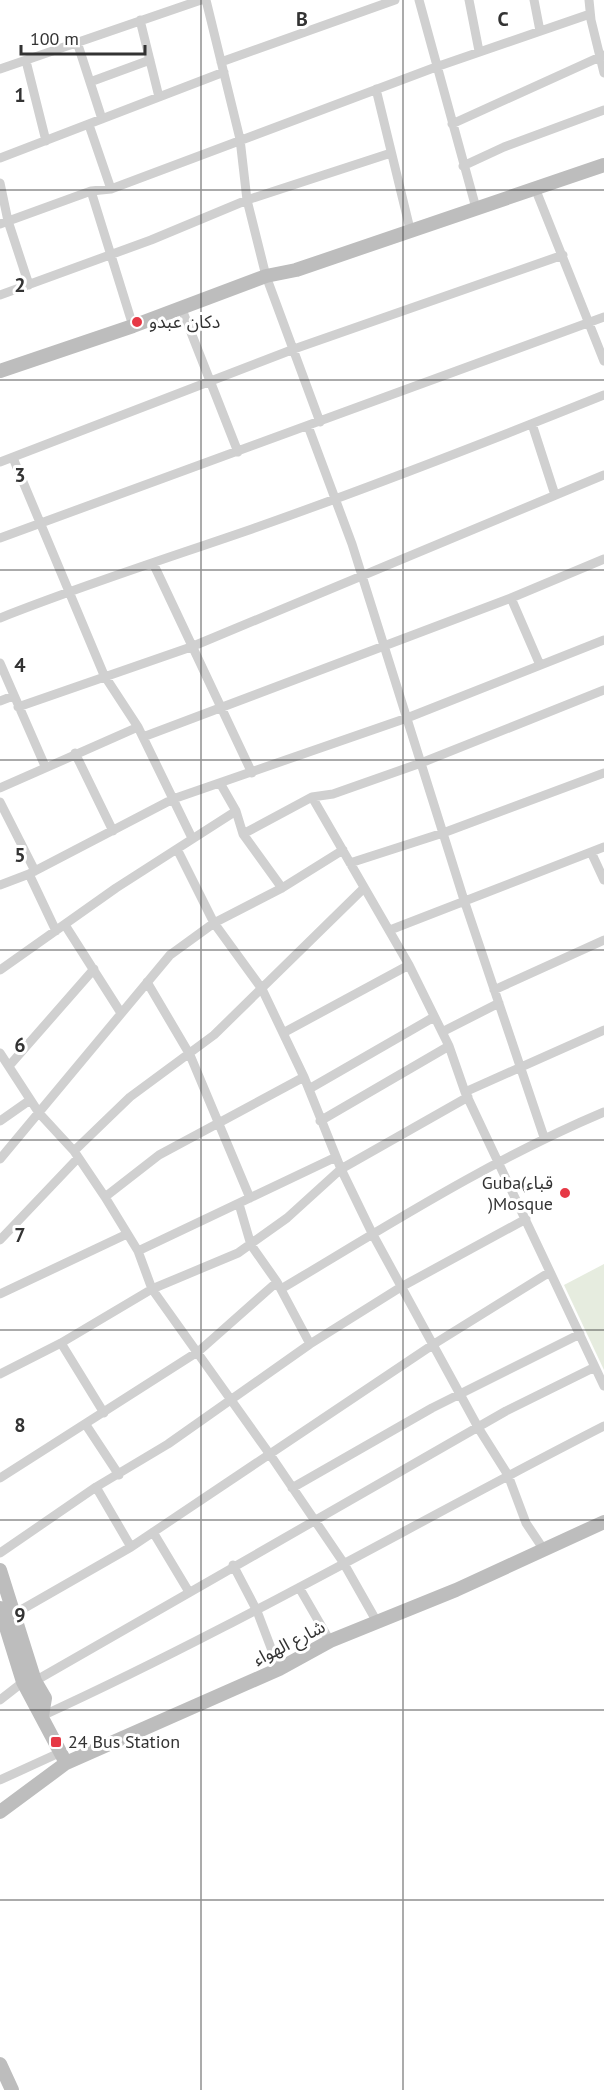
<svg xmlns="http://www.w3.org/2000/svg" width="604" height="2090" font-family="'PT Sans','Noto Sans Arabic',sans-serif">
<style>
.green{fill:#e6ecdf}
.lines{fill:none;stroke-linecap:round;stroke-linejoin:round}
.street{stroke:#d0d0d0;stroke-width:9}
.secondary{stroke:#bdbdbd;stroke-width:14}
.grid{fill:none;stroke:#333;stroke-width:1.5;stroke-opacity:0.55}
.poi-dot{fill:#e63946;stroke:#fff;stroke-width:2}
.labels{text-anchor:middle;stroke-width:6;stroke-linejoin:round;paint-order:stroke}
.poi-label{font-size:18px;fill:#333;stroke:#fff;text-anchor:start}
.street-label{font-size:18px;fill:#333;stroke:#fff}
.grid-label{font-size:20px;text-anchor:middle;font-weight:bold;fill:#333;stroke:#fff;stroke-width:6;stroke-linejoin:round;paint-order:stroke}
</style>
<rect width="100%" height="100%" fill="#fff"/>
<!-- green -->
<path class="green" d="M604,1264V1370L564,1285Z"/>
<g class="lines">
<!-- street -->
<path class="street" d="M206,0L240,139L247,200L266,276L320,422
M419,0L476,208
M469,0L479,51
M534,0L540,31
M589,0L591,20L604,73
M140,20L159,97
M77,42L102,119
M26,61L46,141
M221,62L395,0
M0,69L201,0
M90,82L150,60
M376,89L410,229
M452,124L604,55
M89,125L111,189
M0,158L224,72
M463,166L504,147L604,110
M0,183L8,221L29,285
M535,188L604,361
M91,191L133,326
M0,224L91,191L111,189L436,67L590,14
M0,295L151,240L247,200L391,153
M181,307L238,452
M532,424L555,495
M308,426L352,544L464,900L544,1137
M13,458L104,675L138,727L192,838
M0,462L294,349L563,255
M0,538L604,317
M153,563L252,773
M511,598L540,665
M0,618C83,585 168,558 252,529C371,487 487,442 604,395
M0,663L45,766
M0,701L13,696
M18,707L191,647L604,475
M143,737L511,598L604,559
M75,753L113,831
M220,783L236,811L243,834L282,888
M0,788L138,727
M312,797L409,965L449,1046L465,1092L604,1386
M0,802L35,871
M243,834L312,797L333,794L421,763L604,690
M177,849L214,923L262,989L304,1077L341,1169L372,1233L479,1429L508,1475L526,1523L544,1550
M591,852L604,880
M350,863L443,833L604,773
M29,874L56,931
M0,885L29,874L173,799L407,718L604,640
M65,925L121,1013
M390,930L604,847
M0,970L116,888L236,811
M147,982L190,1055L250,1198
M494,990L604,940
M442,1032L499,1003
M283,1033L409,965
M0,1053L39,1113L74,1151L105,1197L138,1251L152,1289L271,1456L343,1562L377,1622
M9,1066L94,969
M309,1089L434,1017
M465,1092L604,1030
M0,1121L30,1100
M320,1121L449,1046
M74,1151L130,1097L214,1035L364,888
M0,1159L170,955L214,923L282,888L343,850
M105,1197L159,1155L304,1077
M239,1204L251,1245L277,1282L310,1344
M0,1240L78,1158
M138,1251L336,1157
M281,1289C387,1226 490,1160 604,1112
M0,1294L127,1234
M61,1343L104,1413
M0,1374L61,1343L152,1289L238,1253L287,1218L341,1169L468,1097
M86,1425L119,1475
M0,1478L199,1351L277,1282
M96,1487L131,1547
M292,1488L432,1408L580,1334
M153,1532L189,1592
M0,1553L96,1487L168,1444L310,1344L401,1287L526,1219
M233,1565L257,1611L279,1669
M300,1589L330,1641
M14,1614L131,1547L434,1344L550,1272
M0,1700L23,1682L35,1681L506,1411L595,1367
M42,1716C234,1628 416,1522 604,1426
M0,1780L59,1753"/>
<!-- secondary -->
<path class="secondary" d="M0,371L133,326L266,276L296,270L604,165
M0,1570L35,1681L45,1698L42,1716
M0,1608L23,1682L66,1763
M0,1812L66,1763L279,1669L330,1641L456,1590L604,1522
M0,2064L12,2090"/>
</g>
<!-- grid -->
<path class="grid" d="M201,0V2090M403,0V2090M0,190H604M0,380H604M0,570H604M0,760H604M0,950H604M0,1140H604M0,1330H604M0,1520H604M0,1710H604M0,1900H604"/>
<!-- markers -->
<g class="poi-dot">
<circle cx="137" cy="322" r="6"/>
<circle cx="565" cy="1193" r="6"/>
<rect x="50" y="1736" width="12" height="12" rx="3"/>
</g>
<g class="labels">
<!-- poi labels -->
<g class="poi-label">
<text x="149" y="328">دكان عبدو</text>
<text x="553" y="1189" text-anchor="end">Guba(قباء<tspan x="553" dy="21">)Mosque</tspan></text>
<text x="68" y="1748">24 Bus Station</text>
</g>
<!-- street labels -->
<g class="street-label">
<text transform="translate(289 1643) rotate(-27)" y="6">شارع الهواء</text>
</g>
</g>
<g class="grid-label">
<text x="302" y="26">B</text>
<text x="503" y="26">C</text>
<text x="20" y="102">1</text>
<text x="20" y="292">2</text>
<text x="20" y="482">3</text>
<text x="20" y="672">4</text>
<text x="20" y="862">5</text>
<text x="20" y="1052">6</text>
<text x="20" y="1242">7</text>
<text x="20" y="1432">8</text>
<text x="20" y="1622">9</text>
</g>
<!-- scale -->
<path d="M21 45v9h124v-9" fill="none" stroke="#333333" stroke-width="3"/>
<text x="30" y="45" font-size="18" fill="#333333" stroke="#ffffff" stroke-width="4.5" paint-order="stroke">100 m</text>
</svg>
